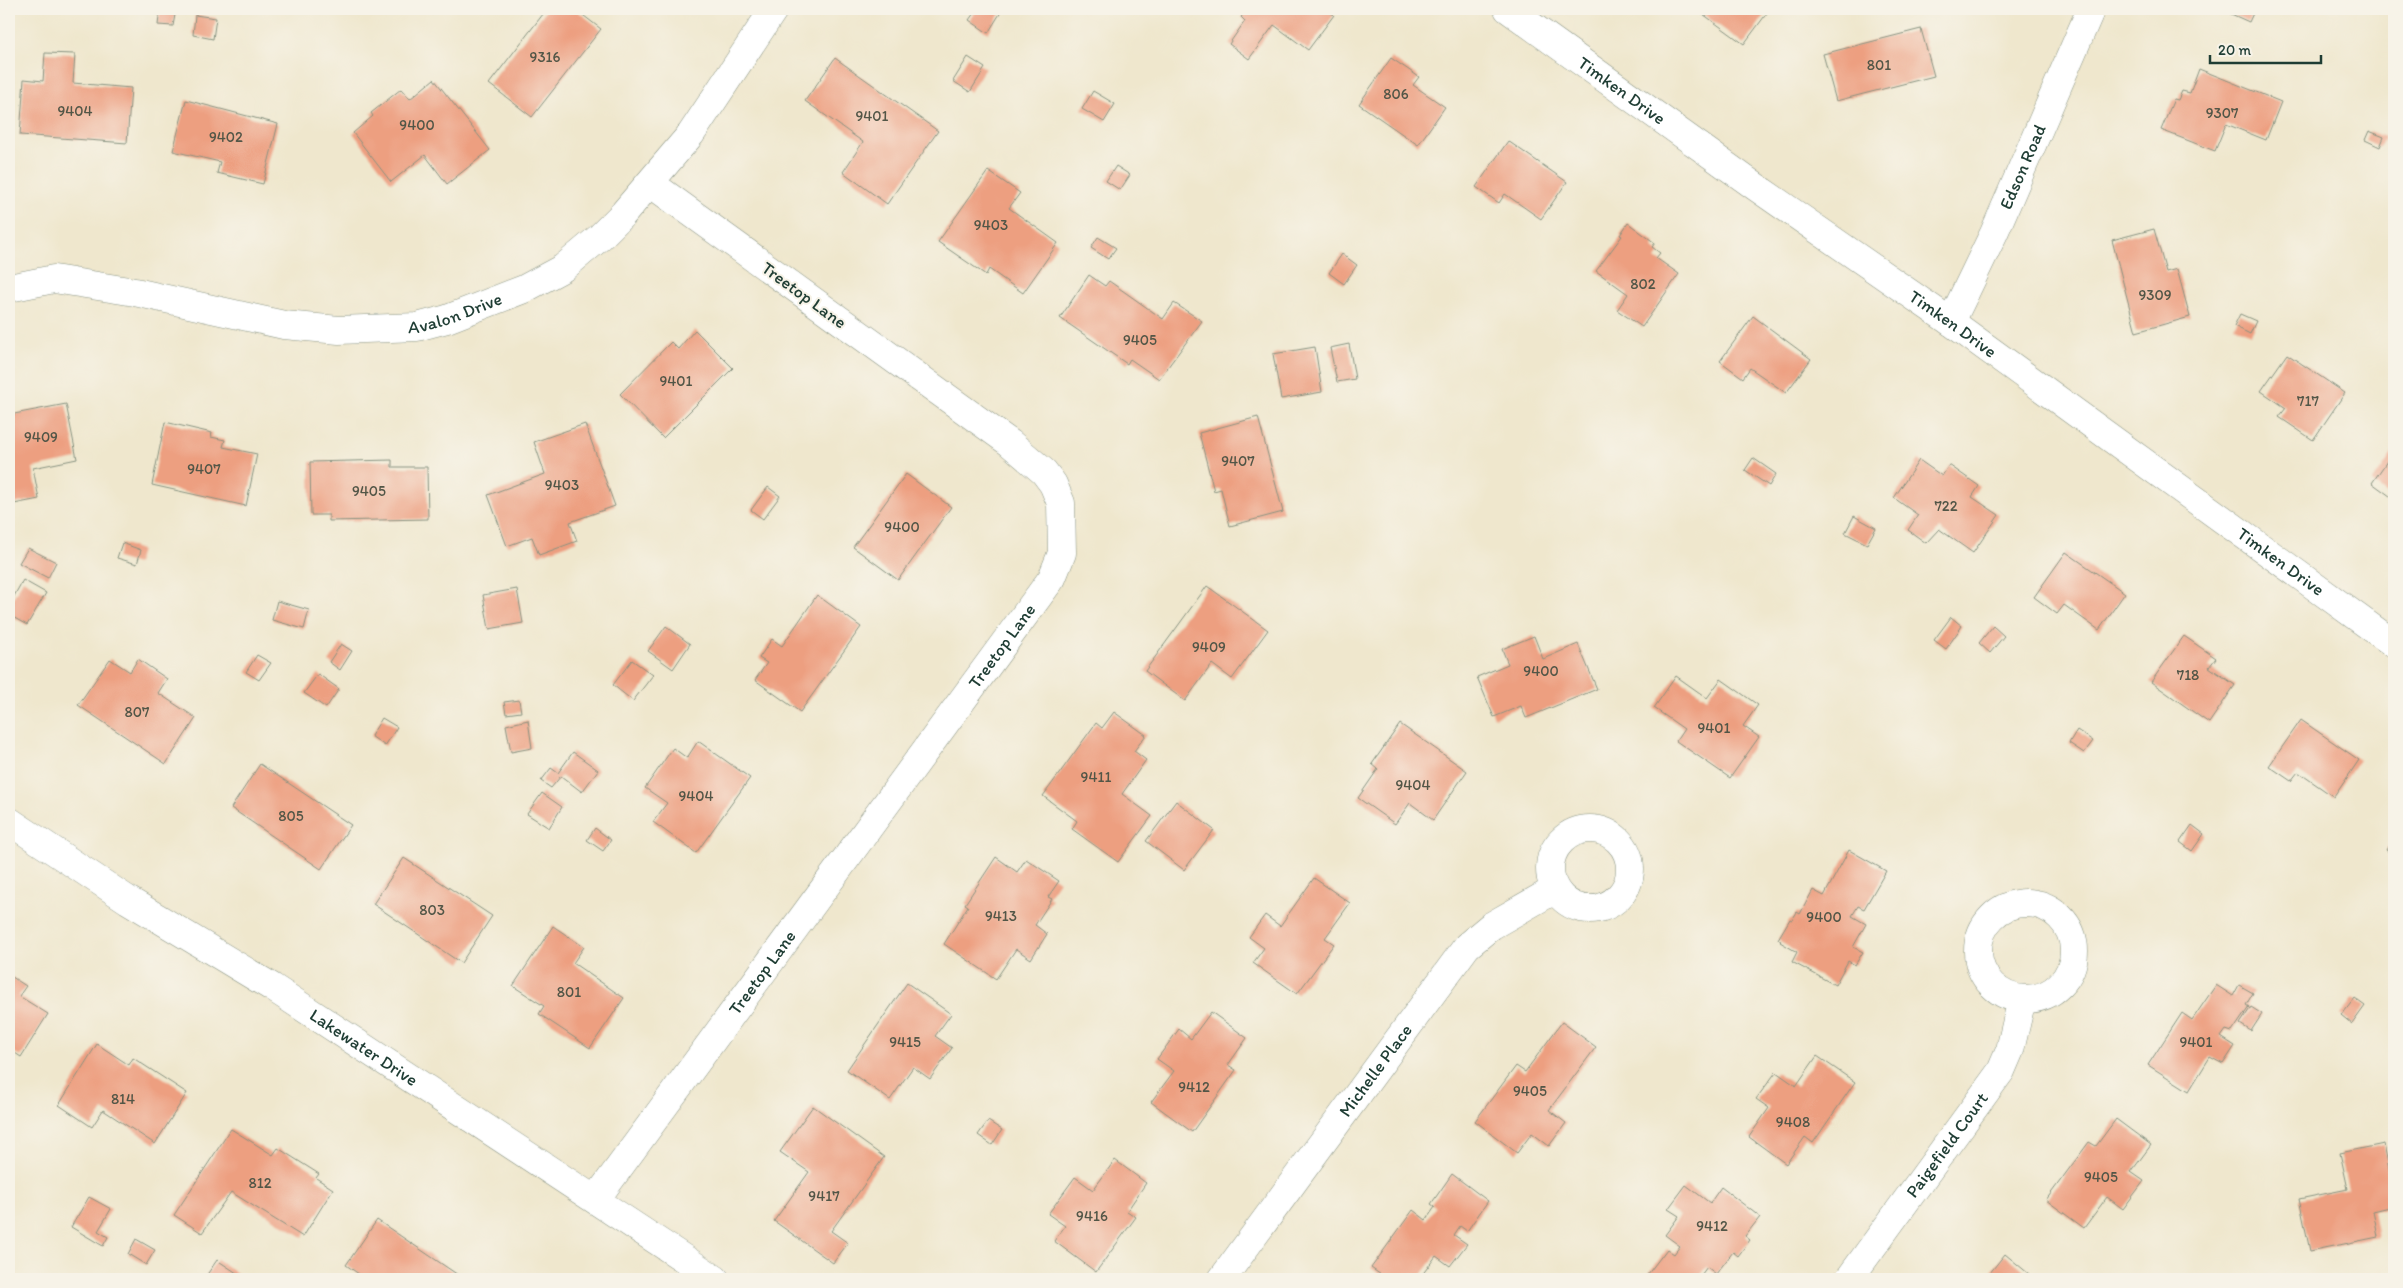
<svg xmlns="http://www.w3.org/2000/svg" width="2403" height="1288" font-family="Itim,sans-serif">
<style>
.building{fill:#ed9f80}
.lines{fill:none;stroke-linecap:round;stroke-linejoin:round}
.minor-casing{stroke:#879280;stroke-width:29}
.minor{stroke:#fff;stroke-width:28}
.labels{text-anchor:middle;stroke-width:4;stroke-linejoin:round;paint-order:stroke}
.number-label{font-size:15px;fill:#525647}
.street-label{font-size:18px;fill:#1f3d34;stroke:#f7f3e8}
</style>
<rect width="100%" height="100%" fill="#f7f3e8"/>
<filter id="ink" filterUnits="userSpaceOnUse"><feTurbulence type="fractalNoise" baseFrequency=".02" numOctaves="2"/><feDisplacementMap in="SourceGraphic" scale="10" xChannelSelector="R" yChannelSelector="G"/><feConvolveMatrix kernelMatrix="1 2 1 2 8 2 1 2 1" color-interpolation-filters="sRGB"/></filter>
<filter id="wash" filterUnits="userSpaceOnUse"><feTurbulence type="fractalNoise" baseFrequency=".0096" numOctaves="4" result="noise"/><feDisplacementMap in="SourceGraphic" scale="20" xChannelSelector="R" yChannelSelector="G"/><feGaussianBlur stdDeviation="1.12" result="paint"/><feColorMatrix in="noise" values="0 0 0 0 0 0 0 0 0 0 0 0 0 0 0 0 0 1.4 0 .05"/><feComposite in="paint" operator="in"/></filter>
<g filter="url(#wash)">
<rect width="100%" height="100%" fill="#efe7cd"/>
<g id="blocks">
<!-- building -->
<path class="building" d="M160,9H176L173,26L158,25Z
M547,9H575L601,29L532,117L489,84Z
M977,9H996L1001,12L988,33L969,20Z
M1248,9H1325L1334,15L1308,50L1274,25L1249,59L1229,44L1245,21L1241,17Z
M1696,9H1770L1744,44Z
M2220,9H2255L2249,22Z
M195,15L216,18L213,39L193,35Z
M1921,29L1934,76L1836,101L1823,54Z
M45,53L75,54L73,83L131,88L127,143L20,135L24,79L43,81Z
M968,57L985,68L970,92L953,81Z
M835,58L938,131L887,204L843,172L863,142L805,101Z
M1391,58L1419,77L1413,85L1445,107L1418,145L1359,104Z
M2199,69L2281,102L2266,140L2226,124L2215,151L2161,130L2174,99L2178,100L2182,91L2190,93Z
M434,79L490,150L447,184L425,155L391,182L353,133L373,116L371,113L401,89L410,99Z
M1093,91L1115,104L1104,122L1082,109Z
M186,100L278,124L263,184L217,173L220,162L173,151Z
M2369,131L2384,137L2380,147L2365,140Z
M1508,141L1567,182L1541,219L1505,194L1499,203L1476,187Z
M1116,166L1130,175L1120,190L1106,181Z
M988,171L1020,193L1009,208L1058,243L1023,293L989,269L986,275L938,242Z
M1628,223L1655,243L1652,247L1660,253L1656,258L1679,274L1642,327L1617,310L1628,294L1596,271L1622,236L1620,235Z
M2154,229L2166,272L2177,269L2190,317L2136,332L2112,240Z
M1098,237L1116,248L1108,259L1091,248Z
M1342,254L1357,265L1344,284L1329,273Z
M1089,275L1105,286L1109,281L1163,319L1174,303L1202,321L1159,379L1130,359L1127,364L1060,318Z
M2240,314L2256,321L2250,334L2234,326Z
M1753,316L1811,359L1786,393L1750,368L1743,378L1720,361Z
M695,330L733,368L663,438L620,394L671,342L678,349Z
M1349,344L1355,379L1337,382L1330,348Z
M1315,347L1322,392L1281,399L1273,354Z
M2287,354L2345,393L2313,440L2279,417L2286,408L2261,391Z
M66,404L77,459L33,468L39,499L9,505V415Z
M1258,417L1283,512L1230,526L1221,489L1214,491L1199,433Z
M165,422L212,433L211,437L225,440L223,447L257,454L246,506L152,485Z
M585,424L615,506L570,522L577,541L539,555L532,537L507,546L488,495L545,474L534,442Z
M2394,451V499L2372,483Z
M1753,458L1776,474L1769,486L1745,470Z
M392,460V467H427L428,519L329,521V515H311L310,462Z
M1919,460L1942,476L1949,465L1979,486L1972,497L1999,515L1973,553L1939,529L1926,543L1908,530L1918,515L1894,498Z
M906,474L951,507L898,580L853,547Z
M768,487L780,496L763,519L751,510Z
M1854,516L1876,528L1867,544L1845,533Z
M122,543L141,550L137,564L117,558Z
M28,548L56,562L48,578L19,563Z
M2066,552L2125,593L2099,630L2064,605L2057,614L2034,597Z
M23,580L46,593L27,625L9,615V605Z
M1207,586L1268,630L1232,679L1212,664L1185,701L1145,671Z
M517,589L523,623L489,629L483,595Z
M817,595L861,627L800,712L755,680L767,663L759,658L772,639L782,646Z
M277,601L309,610L304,629L272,620Z
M1951,617L1962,626L1946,649L1934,640Z
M666,626L690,644L673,669L648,651Z
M1993,626L2004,636L1990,653L1979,643Z
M1534,636L1543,659L1578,644L1597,689L1526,718L1521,706L1494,717L1477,677L1508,664L1502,649Z
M2184,636L2216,658L2209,667L2235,685L2209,723L2151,682Z
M341,644L352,651L340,670L329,662Z
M257,655L271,663L259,680L246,672Z
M110,659L130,672L138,659L167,679L158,693L196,718L166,764L78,705Z
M632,660L653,675L633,701L613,685Z
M318,674L339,689L326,708L304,693Z
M1676,676L1707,698L1721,679L1758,705L1743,726L1759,737L1730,778L1676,741L1684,729L1654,708Z
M519,700L521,712L506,714L504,702Z
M1114,712L1146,735L1134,751L1146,760L1122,794L1152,816L1118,862L1072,829L1077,821L1043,796L1096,723L1102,728Z
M382,718L397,727L385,746L371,736Z
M528,720L532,748L511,752L506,725Z
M2301,720L2359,760L2334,797L2298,772L2291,781L2269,766Z
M1400,724L1467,771L1433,820L1410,803L1395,824L1358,798L1378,769L1372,764Z
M2077,730L2093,741L2084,753L2069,743Z
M698,741L750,778L696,853L653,822L667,803L645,788L673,748L687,758Z
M573,752L598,770L582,792L561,776L551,788L541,781L551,768L558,773Z
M260,764L351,825L321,869L231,808Z
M542,793L562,807L549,828L527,814Z
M1176,801L1214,830L1184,870L1146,841Z
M2192,825L2204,834L2192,851L2180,842Z
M595,828L611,840L603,851L587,840Z
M2394,838V856L2386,850Z
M1849,850L1886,871L1864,909L1858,906L1852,916L1866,924L1853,947L1863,952L1855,965L1848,961L1835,985L1792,962L1797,952L1780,942L1781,941L1778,939L1790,919L1792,920L1797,912L1800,914L1813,890L1824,896Z
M996,857L1017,872L1026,859L1059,881L1048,897L1052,899L1035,925L1047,934L1031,959L1016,949L996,979L944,944L968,906L965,904Z
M404,858L492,916L461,963L373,904Z
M1314,878L1350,903L1325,938L1334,944L1297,994L1253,963L1264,948L1249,937L1265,915L1280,926Z
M553,926L584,947L573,963L624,998L590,1048L539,1014L544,1006L513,986Z
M9,975L26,986L19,996L48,1014L21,1057L9,1049Z
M907,983L951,1014L935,1036L952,1048L930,1079L913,1067L890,1100L847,1070Z
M2216,985L2233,996L2239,985L2253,993L2246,1005L2249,1007L2232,1032L2226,1030L2221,1037L2235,1046L2223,1064L2210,1057L2189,1091L2148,1065L2182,1013L2192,1020Z
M2354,998L2365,1006L2352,1024L2341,1015Z
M2251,1007L2262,1014L2251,1031L2240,1024Z
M1211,1012L1247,1038L1228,1065L1236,1070L1192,1132L1151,1102L1174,1071L1157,1059L1179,1029L1191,1039Z
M1562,1022L1596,1047L1549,1110L1566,1123L1549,1146L1532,1133L1517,1153L1475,1121L1516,1066L1525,1072Z
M97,1044L129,1065L133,1058L187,1093L155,1144L103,1110L92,1127L59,1105Z
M1817,1056L1855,1082L1813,1143L1805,1137L1786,1164L1749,1137L1769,1108L1756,1099L1776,1072L1796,1086Z
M813,1106L884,1157L831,1231L848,1243L833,1263L774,1221L809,1172L780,1152Z
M2116,1119L2151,1145L2131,1172L2144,1181L2123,1209L2107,1197L2084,1228L2046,1200L2089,1142L2096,1146Z
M988,1121L1002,1130L992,1145L978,1135Z
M231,1129L273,1155L278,1148L319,1174L316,1178L333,1189L303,1237L231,1192L202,1233L174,1215Z
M2384,1144L2394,1194V1206L2373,1211L2378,1237L2310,1251L2299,1199L2348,1189L2340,1153Z
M1115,1160L1146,1183L1127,1211L1136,1217L1096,1272L1054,1241L1065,1226L1048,1214L1075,1177L1093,1190Z
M1452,1174L1488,1201L1467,1231L1460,1226L1454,1235L1467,1244L1450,1266L1436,1256L1419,1279H1387L1371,1268L1413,1210L1426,1220L1435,1207L1431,1204Z
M1686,1185L1710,1203L1721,1187L1760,1217L1745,1236L1750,1240L1738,1256L1733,1252L1716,1274L1707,1267L1698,1279H1644L1667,1249L1674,1254L1680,1246L1665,1235L1679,1216L1668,1209Z
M89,1197L111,1209L98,1231L108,1237L103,1246L71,1227Z
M377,1220L464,1279H366L346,1265Z
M136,1239L155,1250L146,1265L128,1254Z
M2005,1254L2035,1279H1985Z
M217,1260L246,1279H204Z"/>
</g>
</g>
<g filter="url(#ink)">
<use href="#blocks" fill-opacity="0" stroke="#879280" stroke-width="1"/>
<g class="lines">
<defs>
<g id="minor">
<path id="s1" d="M1508,9L1756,187L1951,322L2394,644"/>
<path id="s2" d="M9,288L54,279L135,292L284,325L339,330L417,327L447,319L524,289L563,268L600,237L623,214L691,134L774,9"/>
<path id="s3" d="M1951,322L1994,233L2091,9"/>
<path id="s4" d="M9,821L128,900L272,987L715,1279"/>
<circle cx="1590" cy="869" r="40"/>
<circle cx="2026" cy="951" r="48"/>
<path id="s5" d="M596,1199L1052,578L1062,553L1061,503L1053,484L1044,472L1010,443L650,183"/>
<path id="s6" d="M1222,1279L1467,946L1491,926L1554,890"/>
<path id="s7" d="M1849,1279L2001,1071L2010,1050L2022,999"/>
</g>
</defs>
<!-- minor casing -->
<use href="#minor" class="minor-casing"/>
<!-- minor -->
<use href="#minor" class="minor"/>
</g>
</g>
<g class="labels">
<!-- number labels -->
<g class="number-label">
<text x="545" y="62">9316</text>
<text x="1879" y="70">801</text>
<text x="1396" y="99">806</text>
<text x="75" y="116">9404</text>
<text x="2222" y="118">9307</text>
<text x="872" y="121">9401</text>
<text x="417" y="130">9400</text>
<text x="226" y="142">9402</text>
<text x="991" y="230">9403</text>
<text x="1643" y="289">802</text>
<text x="2155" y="300">9309</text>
<text x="1140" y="345">9405</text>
<text x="676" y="386">9401</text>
<text x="2308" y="406">717</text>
<text x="41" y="442">9409</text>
<text x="1238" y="466">9407</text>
<text x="204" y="474">9407</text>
<text x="562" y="490">9403</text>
<text x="369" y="496">9405</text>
<text x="1946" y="511">722</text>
<text x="902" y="532">9400</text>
<text x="1209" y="652">9409</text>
<text x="1541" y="676">9400</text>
<text x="2188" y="680">718</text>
<text x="137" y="717">807</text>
<text x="1714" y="733">9401</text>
<text x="1096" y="782">9411</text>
<text x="1413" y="790">9404</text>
<text x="696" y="801">9404</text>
<text x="291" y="821">805</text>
<text x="432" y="915">803</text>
<text x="1001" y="921">9413</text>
<text x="1824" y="922">9400</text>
<text x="569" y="997">801</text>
<text x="905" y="1047">9415</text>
<text x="2196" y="1047">9401</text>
<text x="1194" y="1092">9412</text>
<text x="1530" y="1096">9405</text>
<text x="123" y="1104">814</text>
<text x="1793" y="1127">9408</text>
<text x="2101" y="1182">9405</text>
<text x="260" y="1188">812</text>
<text x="824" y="1201">9417</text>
<text x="1092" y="1221">9416</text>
<text x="1712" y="1231">9412</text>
</g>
<!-- street labels -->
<g class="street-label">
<text dy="6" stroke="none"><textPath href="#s1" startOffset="140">Timken Drive</textPath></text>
<text dy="6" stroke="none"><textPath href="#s3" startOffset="171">Edson Road</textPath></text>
<text transform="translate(804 295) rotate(36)" y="6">Treetop Lane</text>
<text dy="6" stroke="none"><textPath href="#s2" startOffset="454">Avalon Drive</textPath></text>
<text dy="6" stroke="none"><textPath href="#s1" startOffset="545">Timken Drive</textPath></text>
<text dy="6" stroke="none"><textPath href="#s1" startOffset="950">Timken Drive</textPath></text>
<text dy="6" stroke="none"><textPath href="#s5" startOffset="686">Treetop Lane</textPath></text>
<text dy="6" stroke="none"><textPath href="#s5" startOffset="281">Treetop Lane</textPath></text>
<text dy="6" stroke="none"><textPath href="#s4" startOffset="421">Lakewater Drive</textPath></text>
<text dy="6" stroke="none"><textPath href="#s6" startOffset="259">Michelle Place</textPath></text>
<text dy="6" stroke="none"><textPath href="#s7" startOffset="166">Paigefield Court</textPath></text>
</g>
</g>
<!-- margin -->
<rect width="2403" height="1288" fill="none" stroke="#f7f3e8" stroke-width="30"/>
<!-- scale -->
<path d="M2210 55v8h111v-8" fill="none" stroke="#1f3d34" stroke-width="2.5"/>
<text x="2218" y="55" font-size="15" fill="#1f3d34" stroke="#f7f3e8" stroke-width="4" paint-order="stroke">20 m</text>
</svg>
